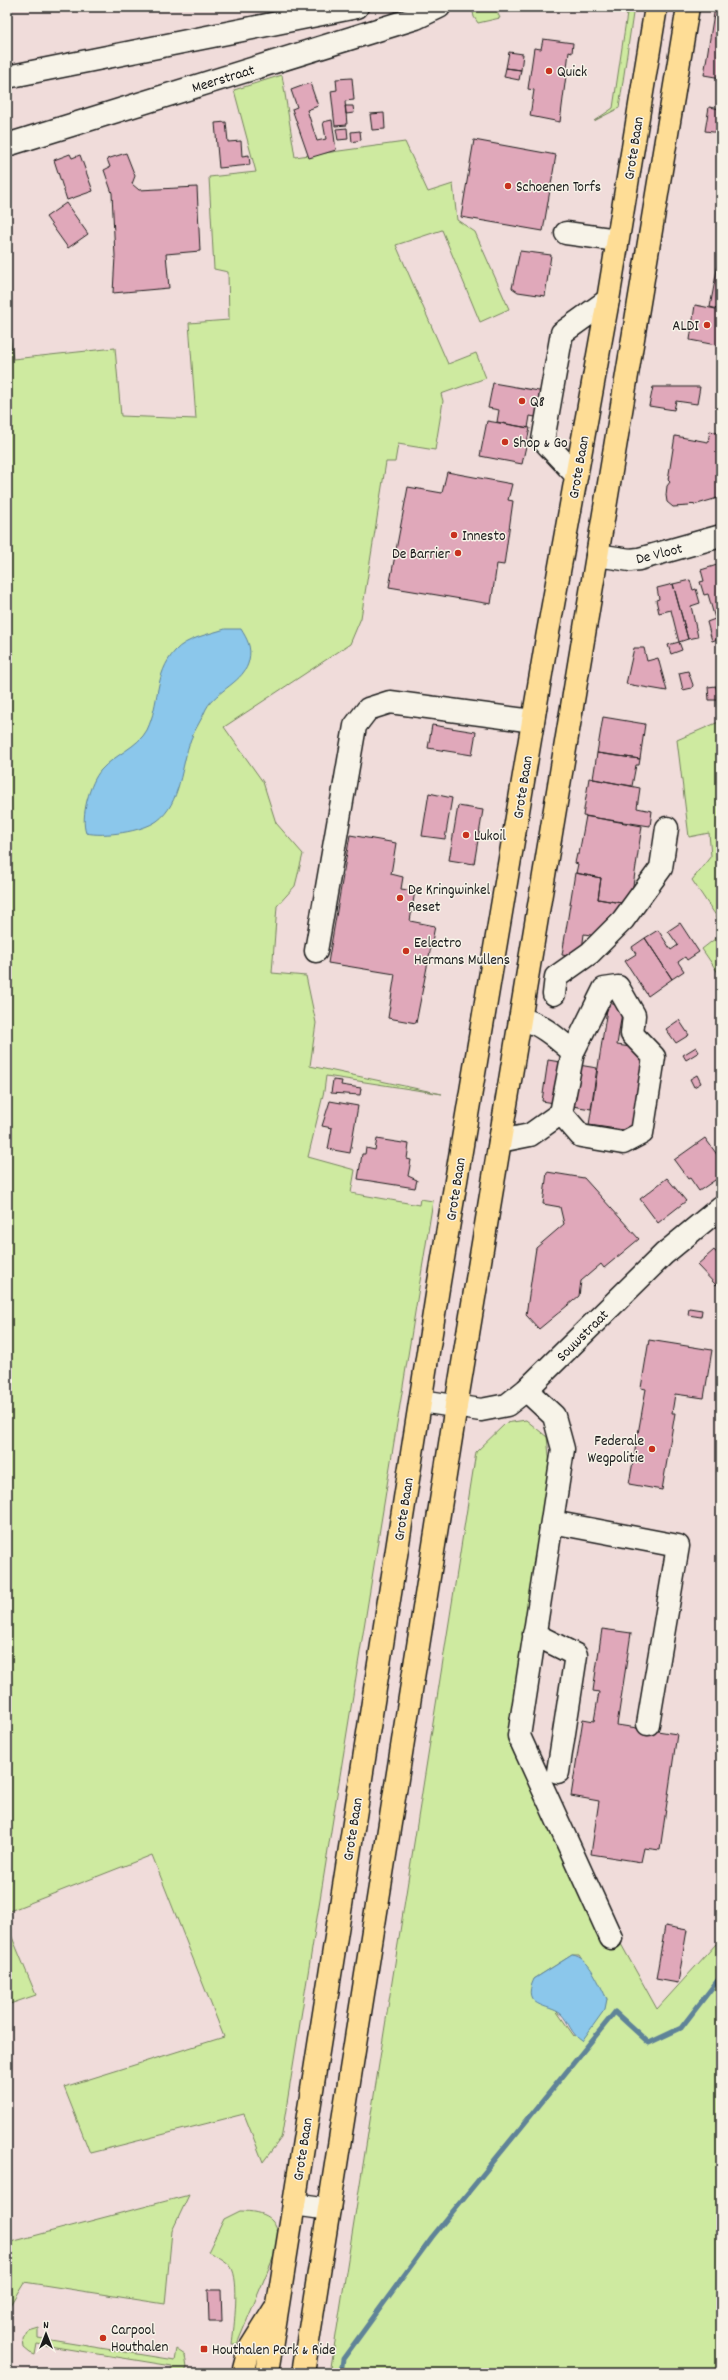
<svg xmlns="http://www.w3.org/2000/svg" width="728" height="2380" font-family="Dekko,sans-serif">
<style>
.green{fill:#ceeaa0;stroke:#75835e;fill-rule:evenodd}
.water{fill:#8bc7eb;stroke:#5f8398}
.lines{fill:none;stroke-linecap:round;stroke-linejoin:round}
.stream{stroke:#5f8398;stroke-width:5}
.building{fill:#e0a8ba;stroke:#1c1c1c}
.minor-casing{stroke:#1c1c1c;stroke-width:25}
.major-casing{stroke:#1c1c1c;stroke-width:25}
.highway-casing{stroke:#1c1c1c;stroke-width:25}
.minor{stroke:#f7f3e8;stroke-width:22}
.major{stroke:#fedd96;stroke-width:22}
.highway{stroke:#fedd96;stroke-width:22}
.poi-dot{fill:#c8321e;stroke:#f7f3e8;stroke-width:1.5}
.labels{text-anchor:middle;stroke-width:3;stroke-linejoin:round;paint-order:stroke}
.poi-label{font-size:15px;fill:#1c1c1c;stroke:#f7f3e8;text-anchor:start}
.street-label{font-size:15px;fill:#1c1c1c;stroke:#f7f3e8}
</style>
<rect width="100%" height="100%" fill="#f0dcda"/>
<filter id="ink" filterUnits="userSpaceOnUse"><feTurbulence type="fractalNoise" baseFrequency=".025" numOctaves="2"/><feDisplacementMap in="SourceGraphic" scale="8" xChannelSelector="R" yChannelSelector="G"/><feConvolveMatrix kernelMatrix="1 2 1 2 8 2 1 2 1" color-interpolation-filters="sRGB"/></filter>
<g filter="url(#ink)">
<!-- green -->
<path class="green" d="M472,7H509L497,12L500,18L478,23L474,17Z
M628,7H634L619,108L594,121L613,108Z
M282,75L295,157L405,142L428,192L453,184L457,220L475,232L509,309L480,322L442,230L396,245L448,364L476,353L486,378L441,394L443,401L435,450L398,444L395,462H386L361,618L350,644L224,727L263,782L276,823L303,854L295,886L277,906L272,973L306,976L316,1023L310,1066L442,1094L326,1076L324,1091L308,1157L355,1170L351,1193L419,1205L420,1199L433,1201L282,2134L281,2138L263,2162L244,2114L90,2153L64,2087L224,2037L152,1855L7,1912V312L13,359L115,348L121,416L196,419L189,323L229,320L228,272L214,269L209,177L256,172L234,90Z
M721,721V923L692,880L711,856L709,833L689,837L677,740Z
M721,928V977L702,949L720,935Z
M526,1420L547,1437L550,1465L508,1740L657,2009L716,1944H721V2373H330L476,1452L506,1423ZM572,1955H579L607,1999C603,2017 588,2026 574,2036L534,1979Z
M7,1925L36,1995L7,2005Z
M189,2195L172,2231L165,2304L24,2282L7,2310V2243Z
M240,2211C264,2211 279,2218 279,2244L237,2344H232C234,2327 240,2280 231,2267C225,2259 216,2256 208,2252L224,2219Z
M38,2327V2338L174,2360L176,2349L185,2355L187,2368L184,2373H172V2366L37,2344L35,2355L30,2353L24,2348L23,2339L28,2330Z"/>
<!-- water -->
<path class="water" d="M225,629H241C247,639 252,647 249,660C245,682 216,690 206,709C202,719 195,729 191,739C181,765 181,804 157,821C141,832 104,837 86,833C80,817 90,782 101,770C114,755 138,747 147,730C160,703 154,674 175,651C186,638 210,634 225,629Z
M572,1955C589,1956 600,1986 607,1999L605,2009L582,2041C571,2034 569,2022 561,2014C549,2004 520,2008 534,1979Z"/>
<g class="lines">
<!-- stream -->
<path class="stream" d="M341,2373L343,2359L432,2237L615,2012L649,2043L681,2028L721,1976"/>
</g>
<!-- building -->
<path class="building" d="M715,7H721V78L704,75Z
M543,39L573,43L572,53L569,52L560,122L530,116L534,90L528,89L534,48L541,49Z
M509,52L523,54L521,70L506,68Z
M506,68L521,70L519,80L504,77Z
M352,78L354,100L345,101L347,125L335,126L331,91L337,90L336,79Z
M310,83L318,106L307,110L317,141L326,139L323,122L332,120L336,150L309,158L292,109L297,107L291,90Z
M345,106H353L354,113L346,114Z
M709,107L721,109V133L705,131Z
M384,113L385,129L372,130L370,114Z
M226,122L228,142L241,141L242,156L249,155L250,165L219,168L215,123Z
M347,128L348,139L338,140L336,129Z
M360,131L361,140L352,142L351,132Z
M474,140L556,155L543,231L461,217Z
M126,153L135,176L132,184L139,190L197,187L200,251L166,254L169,288L113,293L115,256L112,193L104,170L110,167L107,159Z
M70,154L72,158L80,155L93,191L67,200L54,160Z
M66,203L88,234L68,248L46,217Z
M721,248V310L710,307Z
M520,251L551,255L545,296L518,292L512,288Z
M695,305L721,310V346L690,340Z
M493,383L556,394L551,420L530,416L528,428L497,422L499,410L488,408Z
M653,387H700L697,404L676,401L674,410L649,406Z
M487,421L530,428L522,464L480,456Z
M710,431L720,433L721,436V497L694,505L692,503L689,506L673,507L667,502L666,495L667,486L670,482L668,480L675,436L708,442Z
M447,472L512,484L508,500L513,501L504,565L497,564L491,604L389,587L408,487L442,493Z
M717,565L721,578V638L712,641L707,622L715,619L708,594L704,595L700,582L704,581L701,570Z
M690,580L693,590L696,589L700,603L691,606L698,637L688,639L673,584Z
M673,584L688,639L679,642L671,610L659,613L656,600L659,599L657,588Z
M679,642L682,650L671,654L668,645Z
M634,648H644L647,661L658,658L667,691L626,684Z
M688,671L693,685L692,688L683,690L679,673Z
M716,686H721V715H720Z
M716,686L718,700H709L708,687Z
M603,717L645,724L640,759L597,753Z
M432,725L476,732L472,755L428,748Z
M597,753L640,759L639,765H636L632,786L593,779Z
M589,778L640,788L637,808L652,811L650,826L583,816Z
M429,793L452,798L445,839L422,836Z
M458,806L483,810L474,864L449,860Z
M586,816L642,826L631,899L627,904L598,899L601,878L576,873L578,864L575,863L577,854H579Z
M350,835L396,843L391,874L403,877L401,889L415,891L410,921L435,926L416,1023L388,1018L395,974L328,963Z
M575,873L601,878L598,899L627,904L597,936L584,934L581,958L562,955Z
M680,923L699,952L687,960L685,957L678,962L684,971L672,979L645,938L658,930L671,950L678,945L668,931Z
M645,938L672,979L648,996L625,961L636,954L632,947Z
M608,1003L623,1006L617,1045L637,1048L644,1054L631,1131L589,1125Z
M679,1020L689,1035L676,1043L666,1029Z
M696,1047L699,1052L686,1060L683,1055Z
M548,1060L597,1068L591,1109L542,1101Z
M697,1075L701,1083L694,1087L690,1079Z
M333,1080L342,1081L341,1085L361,1088L360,1095L331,1093Z
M330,1101L358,1106L350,1153L328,1149L332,1128L322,1126Z
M705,1138L721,1160V1176L699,1191L690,1178L688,1179L674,1160Z
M377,1139L409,1144L407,1159L411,1160L408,1176L417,1180L415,1188L358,1179L362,1154H365L366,1148L375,1150Z
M547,1172L584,1178L639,1239L604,1268L601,1264L581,1281L579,1296L539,1329L526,1315L536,1248L564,1224L560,1207L543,1204Z
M667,1178L686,1201L658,1223L640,1199Z
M714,1250L721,1258V1281L716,1285L697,1265Z
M689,1308L702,1310L701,1317L688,1315Z
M649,1340L712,1350L704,1398L675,1394L672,1413H675L662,1490L629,1484L646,1389L641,1388Z
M602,1629L631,1633L617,1725L677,1734L660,1850L644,1848L641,1862L591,1854L599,1801L571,1796L583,1719L594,1721L599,1692L593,1691Z
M665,1926L687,1930L678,1983L656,1979Z
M208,2290H221L222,2321H209Z"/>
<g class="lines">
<defs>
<path id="minor" d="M7,77L357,7
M7,145L416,18L439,7
M566,233L617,240
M576,475L543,440L562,333L608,300
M597,555L630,560L639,559L721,536
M316,951L355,726L368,709L390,702L533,721
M554,994L556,977L590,953L623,920L661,868L667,828
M561,1113L581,1136L623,1143L642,1133L654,1057L632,1034L634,1015L618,987L604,989L573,1052
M500,1141L530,1135L561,1113L573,1052C558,1039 540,1022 520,1019
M526,1390L554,1416L563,1449L519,1736L611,1938
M421,1401L481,1410L507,1405L526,1390L664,1254L721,1207
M552,1522L678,1546L648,1724
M534,1634L576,1655L558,1772
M294,2204L329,2209"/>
<path id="major" d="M456,1406L688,7
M294,2204L439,1282L547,638L608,300L656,7"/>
<path id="highway" d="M243,2373L249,2350L274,2310
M267,2373L294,2204
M303,2373L456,1406"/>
</defs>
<!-- minor casing -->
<use href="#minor" class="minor-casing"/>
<!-- major casing -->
<use href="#major" class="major-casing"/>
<!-- highway casing -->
<use href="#highway" class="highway-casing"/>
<!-- minor -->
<use href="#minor" class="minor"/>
<!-- major -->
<use href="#major" class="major"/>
<!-- highway -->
<use href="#highway" class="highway"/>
</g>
</g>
<!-- markers -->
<g class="poi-dot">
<circle cx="549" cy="71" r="4"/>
<circle cx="508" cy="186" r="4"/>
<circle cx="707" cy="325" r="4"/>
<circle cx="522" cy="401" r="4"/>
<circle cx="505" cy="442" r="4"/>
<circle cx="454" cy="535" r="4"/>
<circle cx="458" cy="553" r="4"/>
<circle cx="466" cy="835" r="4"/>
<circle cx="400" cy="898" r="4"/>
<circle cx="406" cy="951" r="4"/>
<circle cx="652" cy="1449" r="4"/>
<circle cx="103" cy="2338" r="4"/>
<rect x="200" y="2345" width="8" height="8" rx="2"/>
</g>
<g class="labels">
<!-- poi labels -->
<g class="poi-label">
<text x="557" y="76">Quick</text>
<text x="516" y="191">Schoenen Torfs</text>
<text x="699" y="330" text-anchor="end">ALDI</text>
<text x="530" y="406">Q8</text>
<text x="513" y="447">Shop &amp; Go</text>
<text x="462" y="540">Innesto</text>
<text x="450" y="558" text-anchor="end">De Barrier</text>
<text x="474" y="840">Lukoil</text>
<text x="408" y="894">De Kringwinkel<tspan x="408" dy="17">Reset</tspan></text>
<text x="414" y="947">Eelectro<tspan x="414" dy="17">Hermans Mullens</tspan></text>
<text x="644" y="1445" text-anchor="end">Federale<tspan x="644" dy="17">Wegpolitie</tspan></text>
<text x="111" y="2334">Carpool<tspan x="111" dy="17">Houthalen</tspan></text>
<text x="212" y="2354">Houthalen Park &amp; Ride</text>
</g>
<!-- street labels -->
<g class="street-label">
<text transform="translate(223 78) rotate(-17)" y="5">Meerstraat</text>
<text transform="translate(633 148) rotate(-81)" y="5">Grote Baan</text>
<text transform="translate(578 467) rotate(-80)" y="5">Grote Baan</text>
<text transform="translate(659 553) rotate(-14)" y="5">De Vloot</text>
<text transform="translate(522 787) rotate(-81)" y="5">Grote Baan</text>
<text transform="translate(455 1189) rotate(-81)" y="5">Grote Baan</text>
<text transform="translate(582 1335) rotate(-45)" y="5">Souwstraat</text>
<text transform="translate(403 1509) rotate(-81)" y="5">Grote Baan</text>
<text transform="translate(352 1829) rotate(-81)" y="5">Grote Baan</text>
<text transform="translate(302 2149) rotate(-81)" y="5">Grote Baan</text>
</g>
</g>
<!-- margin -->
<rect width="728" height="2380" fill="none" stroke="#f7f3e8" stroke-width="24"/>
<rect x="12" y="12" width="704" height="2356" fill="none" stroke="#1c1c1c" stroke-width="1.5" filter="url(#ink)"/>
<!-- north arrow -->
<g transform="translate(46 2334)" stroke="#f7f3e8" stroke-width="3" paint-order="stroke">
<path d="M0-3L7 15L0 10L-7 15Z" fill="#1c1c1c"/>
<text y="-6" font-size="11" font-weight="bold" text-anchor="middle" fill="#1c1c1c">N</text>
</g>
</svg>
